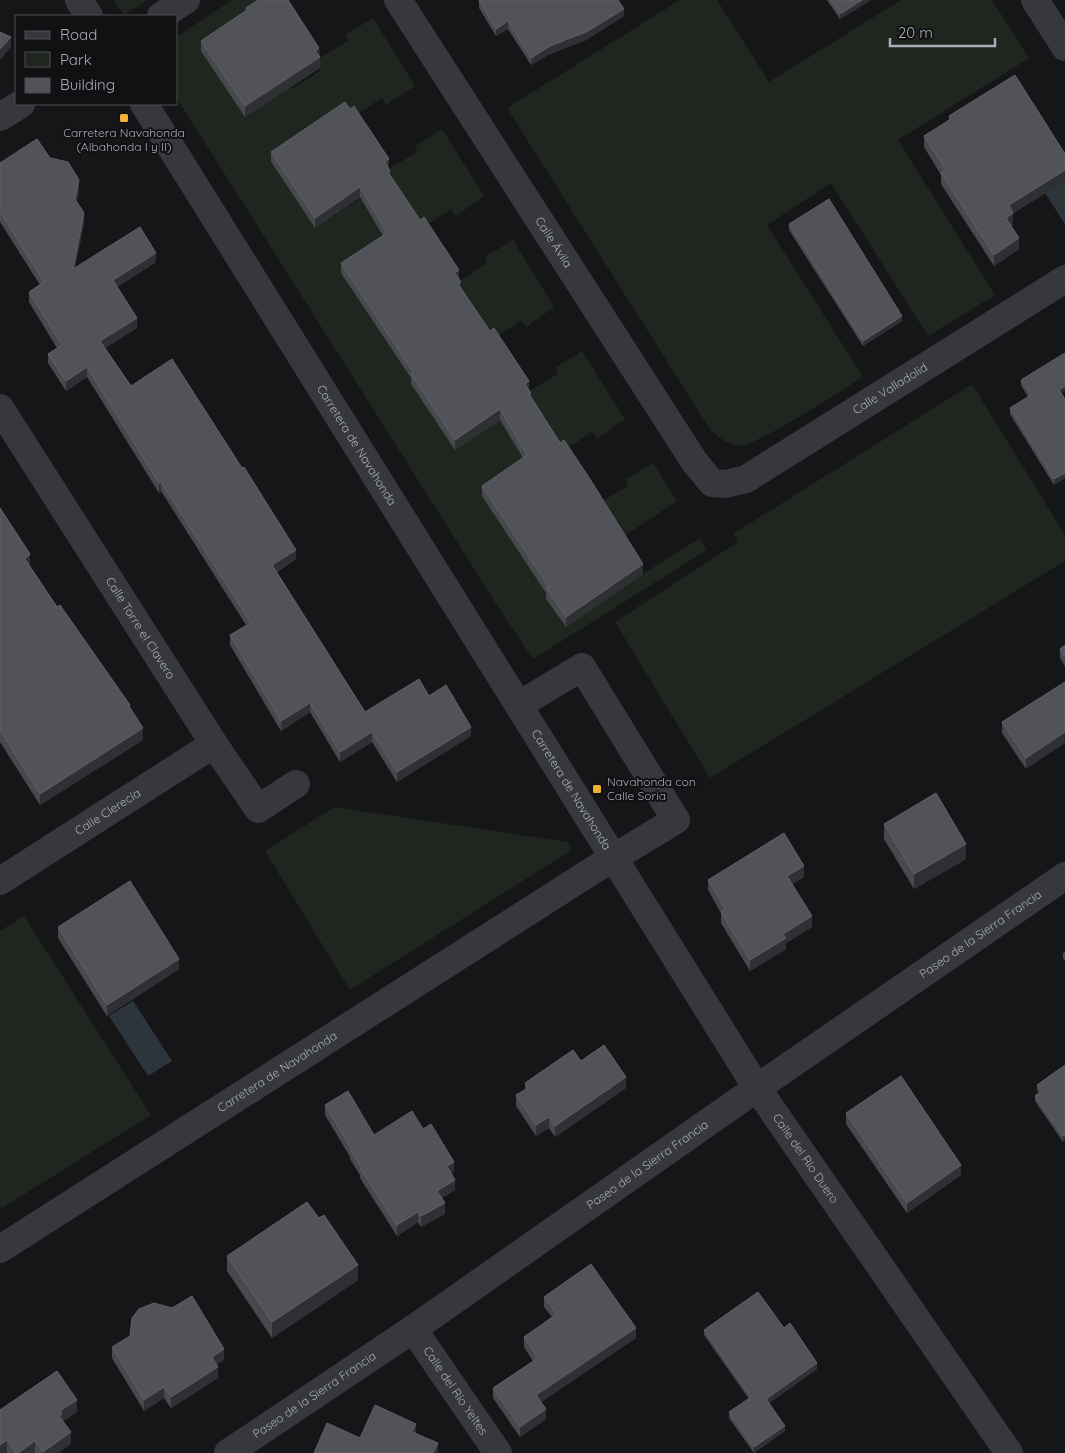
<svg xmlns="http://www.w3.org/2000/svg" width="1065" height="1453" font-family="Quicksand,sans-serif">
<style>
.green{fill:#1e261f}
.water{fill:#2c353c}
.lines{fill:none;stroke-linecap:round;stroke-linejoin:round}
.minor{stroke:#37383d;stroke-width:28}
.wall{fill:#47494d}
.shaded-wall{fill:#2f3033}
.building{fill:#525359;stroke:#5f6168}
.poi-dot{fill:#f2b134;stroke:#111113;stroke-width:2}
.labels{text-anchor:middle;stroke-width:4;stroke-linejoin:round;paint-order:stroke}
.poi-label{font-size:12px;fill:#a8adb8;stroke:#111113}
.street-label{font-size:12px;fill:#a8adb8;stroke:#111113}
</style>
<rect width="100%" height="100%" fill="#161618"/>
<!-- green -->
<path class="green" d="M114,0H148L124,15Z
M232,0H273L292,89L321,70L315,61L348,41L345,35L373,18L415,86L386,105L382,98L350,119L271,163L315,228L360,198L362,200L389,169L417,152L415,146L442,129L484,196L456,216L451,209L424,227L455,284L487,263L485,257L513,240L554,307L526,327L521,320L494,339L529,391L558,374L555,368L582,351L625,419L597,439L592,432L560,453L599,503L628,486L625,480L653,463L677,501L620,539L546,598L565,627L643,574L700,538L707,550L533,659L500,610L176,97V37Z
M680,0H717L769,82L901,0H992L1029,58L898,140L995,295L928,336L831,183L767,225L863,377C842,390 758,446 738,446C729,446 718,436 711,431L507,108Z
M972,384L1065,535V561L710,778L615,622L738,542L733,534Z
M334,807L568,842L572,850L350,990L265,851Z
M24,916L151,1115L2,1208L0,1205V931Z"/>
<!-- water -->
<path class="water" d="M1065,181V224L1045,193Z
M133,1001L172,1061L148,1076L109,1016Z"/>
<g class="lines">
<!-- minor -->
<g class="minor">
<path d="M79,0L89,16"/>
<path id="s1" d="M398,0L694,461L712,483L726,484L746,479L1065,279"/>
<path d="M1035,0L1065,47"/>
<path d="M161,16L186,0"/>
<path id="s2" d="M144,104L757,1088L1009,1453"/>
<path d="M0,117L21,104"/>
<path id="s3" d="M0,408L214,744L258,809L296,784"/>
<path id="s4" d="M0,881L214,744"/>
<path id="s5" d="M0,1249L595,869L676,820L582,667L519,705"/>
<path id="s6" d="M413,1329L498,1453"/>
<path id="s7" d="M228,1453L413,1329L757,1088L1065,876"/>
</g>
</g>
<!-- wall -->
<path class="wall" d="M479,0L624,16L586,40L550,54L531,65L508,29L496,36L479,8Z
M827,0H871L840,19Z
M246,8L319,48L320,68L245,117L201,51V41L246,11Z
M949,116L1065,154V181L1013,213V224L1011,226L1019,249L994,266L941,184V175L924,147V136L949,120Z
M271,152L389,169L390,176L459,280L461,288L529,391L531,396L643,574L566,627L546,599V593L482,496V486L523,458L500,420L455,450L411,384V378L341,273V263L383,236L360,197L315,228L271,162Z
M50,158L79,190L77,201L84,223L75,268L156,262L117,287L137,328L105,348L131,386L296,559L277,572L365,712L429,696L471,736L397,782L372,742L340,762L310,712L281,731L230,645V635L246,625L161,491L159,493L87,377L66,391L48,363V354L57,348L29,302V292L40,285L0,222V163Z
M789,224L902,321L863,346L789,230Z
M1021,380L1061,393L1065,399V478L1054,485L1010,414V408L1028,397L1021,385Z
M0,508L30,566L57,607L130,709L143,740L40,805L0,742Z
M1065,645V666L1060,658V649Z
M1065,682L1026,769L1002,733V722Z
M884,824L966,859L914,889L884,839Z
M804,877L792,884L812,927L786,943V949L750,971L721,923V913L708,890V880Z
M58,927L179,969L107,1016L58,938Z
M1065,951V961L1063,958V953Z
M581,1061L626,1088L555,1137L549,1128L536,1136L516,1106V1095L525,1090V1083Z
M1065,1065V1140L1063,1142L1035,1101V1096L1039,1093L1037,1090V1085Z
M325,1105L374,1135L423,1129L454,1172L451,1173L455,1190L442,1198L445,1214L421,1227L418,1222L397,1236L360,1178V1175L350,1159V1157L325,1115Z
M846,1113L961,1175L907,1213L846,1124Z
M227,1256L358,1280L272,1338L227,1271Z
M544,1297L636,1338L541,1402L546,1419L520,1437L493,1398V1388L533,1361L524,1347V1337L552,1317L544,1307Z
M784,1328L817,1369L769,1403L785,1431L754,1453L729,1418V1412L749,1399L704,1335V1330Z
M112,1347L224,1360L216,1365L218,1378L171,1408L164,1398L144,1411L112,1358Z
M0,1410L77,1412L63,1421L71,1444L58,1453H0Z"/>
<!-- shaded-wall -->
<path class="shaded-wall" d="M862,0H871L840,19V14Z
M624,9V16L586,40L550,54L531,65V58L550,46Z
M508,21V29L496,36V29Z
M11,37V47L0,60V49Z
M319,48L320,68L245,117V106Z
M389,159V169L385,162Z
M1065,170V181L1009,216V205Z
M79,180V190L75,209V199Z
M360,187V197L315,228V218Z
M84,213V223L73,279V269Z
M1013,213V224L1006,229V218Z
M1019,238V249L994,266V255Z
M156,253V262L113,290V280Z
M459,270V280L455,273Z
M902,316V321L863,346V341Z
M137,318V328L100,351V341Z
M87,367V377L66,391V381Z
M529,381V391L525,384Z
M1065,386V391L1059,395V390Z
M500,409V420L455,450V440Z
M1065,473V478L1054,485V479Z
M161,482V491L159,493V483Z
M296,550V559L272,574V565Z
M30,554V566L25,570V559Z
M643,564V574L566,627V617Z
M310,703V712L281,731V721Z
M471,727V736L397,782V772Z
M143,728V740L40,805V794Z
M372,732V742L340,762V752Z
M1065,732V743L1026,769V758Z
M966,844V859L914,889V874Z
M804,866V877L787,887V876Z
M812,916V927L786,943V949L750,971V960L783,934Z
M179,959V969L107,1016V1005Z
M626,1077V1088L555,1137V1126Z
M549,1117V1128L536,1136V1125Z
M1065,1135V1140L1063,1142V1136Z
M454,1162V1172L447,1176V1166Z
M961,1165V1175L907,1213V1203Z
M455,1180V1190L437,1201V1191Z
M445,1203V1214L421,1227V1216Z
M418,1212V1222L397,1236V1225Z
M358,1265V1280L272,1338V1322Z
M636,1328V1338L536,1405V1395Z
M224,1349V1360L212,1368V1357Z
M817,1363V1369L766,1405V1399Z
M218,1367V1378L171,1408V1397Z
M164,1387V1398L144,1411V1400Z
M77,1400V1412L62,1422L59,1429L60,1411Z
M546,1409V1419L520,1437V1427Z
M416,1424V1435L412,1432Z
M785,1426V1431L754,1453V1447Z
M71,1432V1444L58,1453H43V1452Z
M7,1440V1453H0V1445Z
M35,1441V1453H18Z
M438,1443V1453H433Z"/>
<!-- building -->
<path class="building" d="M258,0H288L319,48L315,51L320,57L245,106L201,41L247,10L246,8Z
M480,0H618L624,9L586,32L550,46L531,58L508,21L496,29L479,0Z
M831,0H862L840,14Z
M0,32L11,37L0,49Z
M1015,75L1065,154V170L1009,205L1013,213L1006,218L1019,238L994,255L941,173L946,170L924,136L951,119L949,116Z
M345,102L350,109L354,106L389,159L385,162L390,171L388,172L420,220L424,217L459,270L455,273L461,282L458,284L490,331L494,328L529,381L525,384L531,393L529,394L560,443L564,440L590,479L643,564L566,617L546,588L549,587L482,486L527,455L500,409L455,440L411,374L413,372L341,263L387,233L360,187L315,218L271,152Z
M37,139L50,158L68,162L79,180L75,199L84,213L73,269L140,227L156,253L113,280L137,318L100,341L131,386L172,359L242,468L244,467L296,550L272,565L365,712L419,679L429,696L446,685L471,727L397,772L372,732L340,752L310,703L281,721L230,635L251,623L161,482L159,483L87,367L66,381L48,354L62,345L29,292L44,282L0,212V163Z
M829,199L902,316L863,341L789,224Z
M1065,353V386L1059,390L1065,399V473L1054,479L1010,408L1031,395L1021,380Z
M0,508L30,554L25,559L57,607L60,605L130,705L129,706L143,728L40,794L0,730Z
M1065,645V657L1060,649Z
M1065,682V732L1026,758L1002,722Z
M936,793L966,844L914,874L884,824Z
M784,833L804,866L787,876L812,916L783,934L786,938L750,960L721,912L726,910L708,880Z
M130,881L179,959L107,1005L58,927Z
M604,1045L626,1077L555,1126L549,1117L536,1125L516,1095L528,1088L525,1083L573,1050L581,1061Z
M1065,1065V1135L1063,1136L1035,1096L1041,1091L1037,1085Z
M901,1076L961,1165L907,1203L846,1113Z
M348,1091L374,1135L412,1111L423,1129L431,1124L454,1162L447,1166L455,1180L437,1191L445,1203L421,1216L418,1212L397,1225L360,1168L361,1167L350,1149L351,1148L325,1105Z
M307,1202L319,1218L324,1215L358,1265L272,1322L227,1256Z
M591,1264L636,1328L536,1395L546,1409L520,1427L493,1388L538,1358L524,1337L557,1314L544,1297Z
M758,1292L784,1328L790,1323L817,1363L766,1399L785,1426L754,1447L729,1412L751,1397L704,1330Z
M192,1296L224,1349L212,1357L218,1367L171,1397L164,1387L144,1400L112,1347L130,1336L132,1318L139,1309L154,1303L172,1308Z
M57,1371L77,1400L60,1411L62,1414L59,1416L71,1432L43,1452L35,1441L18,1453H16L7,1440L0,1445V1410Z
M375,1405L416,1424L412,1432L438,1443L433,1453H314L327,1423L360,1438Z"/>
<!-- markers -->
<g class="poi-dot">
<rect x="119" y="113" width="10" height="10" rx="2.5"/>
<rect x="592" y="784" width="10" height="10" rx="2.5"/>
</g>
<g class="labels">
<!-- poi labels -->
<g class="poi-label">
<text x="124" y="137">Carretera Navahonda<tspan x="124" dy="14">(Albahonda I y II)</tspan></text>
<text x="607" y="786" text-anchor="start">Navahonda con<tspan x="607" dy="14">Calle Soria</tspan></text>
</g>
<!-- street labels -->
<g class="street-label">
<text dy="4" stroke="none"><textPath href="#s1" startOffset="288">Calle Ávila</textPath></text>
<text dy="4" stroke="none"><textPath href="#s1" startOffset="781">Calle Valladolid</textPath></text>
<text dy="4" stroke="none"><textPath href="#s2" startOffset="402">Carretera de Navahonda</textPath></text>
<text dy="4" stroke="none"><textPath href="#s3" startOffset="261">Calle Torre el Clavero</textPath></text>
<text dy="4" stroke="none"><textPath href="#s2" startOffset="808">Carretera de Navahonda</textPath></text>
<text dy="4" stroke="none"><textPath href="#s4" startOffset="128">Calle Clerecía</textPath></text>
<text dy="4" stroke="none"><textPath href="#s7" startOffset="914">Paseo de la Sierra Francia</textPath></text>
<text dy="4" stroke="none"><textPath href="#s5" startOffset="329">Carretera de Navahonda</textPath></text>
<text dy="4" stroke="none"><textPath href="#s2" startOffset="1245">Calle del Río Duero</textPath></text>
<text dy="4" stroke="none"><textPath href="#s7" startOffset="509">Paseo de la Sierra Francia</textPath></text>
<text dy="4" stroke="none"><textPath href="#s6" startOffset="75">Calle del Río Yeltes</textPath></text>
<text dy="4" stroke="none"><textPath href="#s7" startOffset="104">Paseo de la Sierra Francia</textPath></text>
</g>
</g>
<!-- legend -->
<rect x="15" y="15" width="162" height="90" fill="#111113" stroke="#4d4f55"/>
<rect x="25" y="31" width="25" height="8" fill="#37383d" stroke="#4d4f55"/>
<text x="60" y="40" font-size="15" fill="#a8adb8">Road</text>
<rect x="25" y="52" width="25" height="15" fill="#1e261f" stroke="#4d4f55"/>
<text x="60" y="65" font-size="15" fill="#a8adb8">Park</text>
<rect x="25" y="78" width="25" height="15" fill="#525359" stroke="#4d4f55"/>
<text x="60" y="90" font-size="15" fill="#a8adb8">Building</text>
<!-- scale -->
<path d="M890 38v8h105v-8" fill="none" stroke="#a8adb8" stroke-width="2.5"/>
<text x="898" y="38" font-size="15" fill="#a8adb8" stroke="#111113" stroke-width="4" paint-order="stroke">20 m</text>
</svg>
